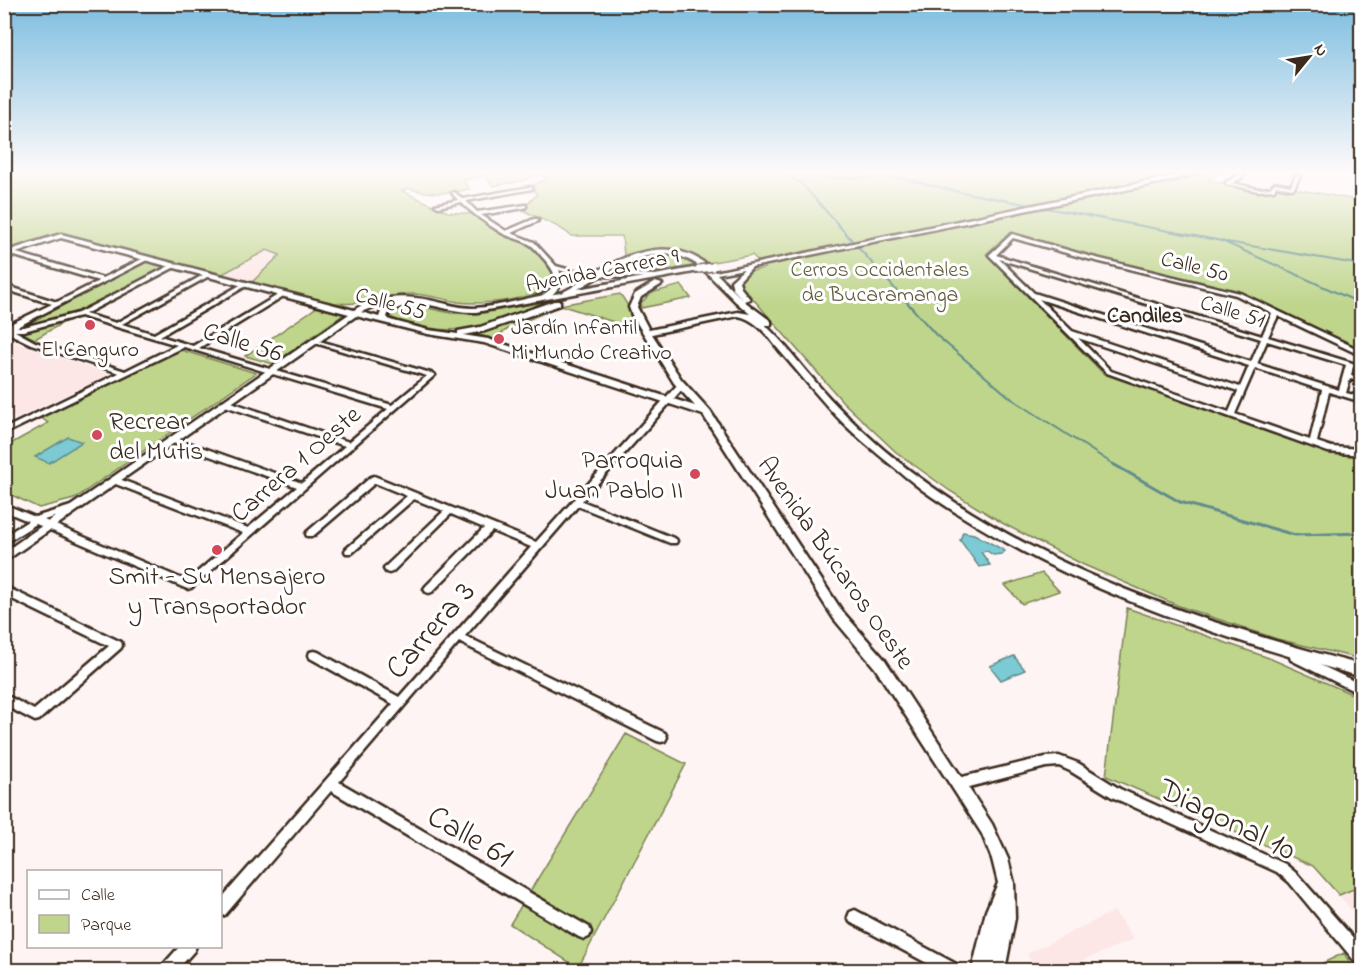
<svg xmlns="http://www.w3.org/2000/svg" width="1366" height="975" font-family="'Indie Flower',sans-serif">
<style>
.built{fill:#fde7e6}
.green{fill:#bed58b;stroke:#7c8054;stroke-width:1.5}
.water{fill:#7bcbd4;stroke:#618b8b;stroke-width:1.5}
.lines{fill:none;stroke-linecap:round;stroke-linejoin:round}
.stream-far1{stroke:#618b8b;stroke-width:2}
.stream{stroke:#618b8b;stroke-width:3}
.river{fill:#7bcbd4;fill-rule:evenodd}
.street-casing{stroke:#3b2a1e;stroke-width:5}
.secondary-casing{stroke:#3b2a1e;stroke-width:5}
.street{fill:#fff;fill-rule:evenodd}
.secondary{fill:#fff;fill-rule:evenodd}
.secondary-bridge-casing{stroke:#3b2a1e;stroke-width:10;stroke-linecap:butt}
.secondary-bridge{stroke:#fff;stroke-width:7}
.poi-dot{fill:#d1495b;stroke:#fff;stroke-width:2}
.labels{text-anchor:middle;stroke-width:6;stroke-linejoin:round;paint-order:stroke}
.far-street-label{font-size:22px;fill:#3b2a1e;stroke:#fff}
.far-park-label{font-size:22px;fill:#625d3f;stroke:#fff}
.far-neighbourhood-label{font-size:22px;font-weight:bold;fill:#3b2a1e;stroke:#fff}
.far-poi-label{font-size:22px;fill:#3b2a1e;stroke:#fff;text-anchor:start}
.street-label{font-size:26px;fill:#3b2a1e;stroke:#fff}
.poi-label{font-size:26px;fill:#3b2a1e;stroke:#fff;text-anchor:start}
.near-street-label{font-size:32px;fill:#3b2a1e;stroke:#fff}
</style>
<rect width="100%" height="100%" fill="#fef4f4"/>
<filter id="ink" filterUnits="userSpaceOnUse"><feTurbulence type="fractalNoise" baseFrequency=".0167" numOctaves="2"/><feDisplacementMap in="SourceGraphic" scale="12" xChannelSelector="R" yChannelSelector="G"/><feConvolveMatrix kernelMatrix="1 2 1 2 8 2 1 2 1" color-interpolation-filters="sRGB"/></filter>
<g filter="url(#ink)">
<!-- built -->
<path class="built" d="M267,250L280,254L251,283L219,276Z
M5,339L109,374L16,419L5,415Z
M1361,886V922L1339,895Z
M1114,911L1134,939L1061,970H1036L1027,954Z"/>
<!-- green -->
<path class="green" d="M4,171H1162L1156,172L1178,182L1211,171H1222L1207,180L1259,191L1276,190L1279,186L1351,199L1361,205V351L1238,292L1085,255L1009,233L986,254L1104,374L1332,454L1361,456V659L1277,639L1179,606L1084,565L1004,524L950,491L896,452L843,402L741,285V280L748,272L765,268L752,255L708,263C682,246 653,247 624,255L622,236H571C560,225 540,220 525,211L527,204L537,195L532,186L548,178L535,175L522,181L493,186L485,176L464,180L469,189C448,194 428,195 408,188L402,191L448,212L472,214L505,236L529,244L552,271L554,282C542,300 479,305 458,302C441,299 426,293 408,294C384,295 361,306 336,303C307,300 278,290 251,283L280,255L267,250L219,276L62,234L5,253Z
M648,255L679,257L698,265L644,274L610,273L634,259Z
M145,261L168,267L85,310L35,339L12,328Z
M681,285L691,298L641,308V303L651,293Z
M620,294C629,304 632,317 639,330L560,305Z
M561,299C507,314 474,341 416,325C407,323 397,322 390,316L391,311L409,304L451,313L478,314Z
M559,305C538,318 512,323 494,339L476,334Z
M317,307L344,314L273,364L245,356Z
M181,350L256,373L74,499L39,508L5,492V447L48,423L40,417Z
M1042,573L1059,591L1022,604L1005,585Z
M1127,608L1269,658L1361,698V886L1339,895L1313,866L1106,776Z
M626,734L686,764L578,968L510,924Z
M1344,953L1354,970H1308Z"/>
<!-- water -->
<path class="water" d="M68,437L82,442L49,463L35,457Z
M963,532L974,534L1005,551L1002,554L993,555L987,551L981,552L990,565L979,567L960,540Z
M1014,656L1025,670L1001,680L990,666Z"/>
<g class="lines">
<!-- stream-far1 -->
<path class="stream-far1" d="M778,171L801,183L936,335L1012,399L1116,466
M785,173L811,178H901L955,191L1222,241L1362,304
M1227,242L1362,265"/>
<!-- stream -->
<path class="stream" d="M1113,464L1180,502L1295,535L1362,533"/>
<!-- river -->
<path class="river" d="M771,171H783L778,174Z"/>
<defs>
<path id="street" d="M1241,171H1245L1241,178L1232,183L1258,189L1270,188L1275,183L1291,186L1296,175L1300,176L1294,188L1292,189L1276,186L1274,190L1258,191L1226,184V182L1237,176Z
M530,187H532V189L466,201L477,212L526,205V207L524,208L481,215L506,231L534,219H538V221L511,233L534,242L556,266L574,271L656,275L658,276V278L574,275L559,270C566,286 551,300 536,301V299C557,287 562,280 545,260C540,255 535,247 529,244C521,239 511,238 502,233C487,224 473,214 461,202L438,207L435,205L458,200L452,193L454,192L463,199Z
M1012,234L1088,256L1240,293L1362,351V356L1278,316L1268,337L1362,366V370L1353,367L1351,375L1362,378V382L1350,379L1346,393L1362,397V402L1329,392L1317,442L1332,447L1362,449V455L1328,452L1107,373L989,255ZM1013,238L1084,258L1236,295L1272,313L1262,336L996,255ZM999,259L1261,339L1251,362L1034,293ZM1039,299L1249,366L1240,387L1072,331ZM1078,338L1238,391L1229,412L1111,371ZM1267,341L1346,365L1339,390L1257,364ZM1255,368L1322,390L1310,440L1235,414Z
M10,251L103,278L144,258L149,259L17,327H24L78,313L173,264L176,266L175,267L85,314L116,323L207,273L209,274V276L122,324L154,334L244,283L247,285L246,286L160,336L193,346L283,292L286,294L285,295L199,348L392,405L427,376L312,342V340H316L434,374L435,375L191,588L188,589L185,588L36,524L4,544V536L28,521L4,511V504L35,517L71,506L74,507L75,509L74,511L44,520L187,581L243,533L113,483L112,481L113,479H119L248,528L297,487L170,442L169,440L170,438H176L302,483L345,446L222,405L221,403L222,401H228L349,442L388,409L184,347L4,434V429L119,373L31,344L4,331V327L52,304L4,289V285L57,302L99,281L8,254V252ZM80,316L177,345L125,371L35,342L15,331H24Z
M678,384H681L685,386L582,501L676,539L677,541L676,543H670L578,506L465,636L665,733L667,737L665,741L661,742L657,741L459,642L339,782L589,927L591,932L589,937L584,939L579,937L331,791L225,915L220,916V900L393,704L310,658L309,655L310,652L314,651L318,652L399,697L531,547L492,531L432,592L429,593L426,592L424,589L426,586L484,528L451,514L392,572L389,573L386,572L384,569L386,566L444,511L414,499L352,553H346L345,551L346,549L407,496L375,483L313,536H307L306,534L307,532L371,477L374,476L536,542Z
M4,586L121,642L122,645L121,648L39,720L35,721L4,705V694L34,710L109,646L4,595Z
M1295,653L1362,685V695L1291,660L1290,657L1291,654Z
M1059,756L1078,763L1120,789L1285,864L1297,874L1362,948V966L1357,964L1289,882L1277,872L1112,797L1070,771L1059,766L1046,767L958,790L954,788L952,784L954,780L958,778L1046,757Z
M855,910L958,965L960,970H940L850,922L848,917L850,912Z
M180,946H196L194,951L177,970H161L163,965Z"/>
<path id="secondary" d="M1193,171H1201L1169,181L752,267L739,281L741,288L750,299L744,301L771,321V325H765C783,341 797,361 813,379C834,405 859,428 884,450C1019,563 1193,621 1362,665V677C1245,645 1129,608 1022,551C987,532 953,512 921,489C895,468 869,448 845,425C821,401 801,375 779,350C768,336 756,319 738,316L652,334L681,379L710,411L842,611L885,660L992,824L1008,859L1014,883L1015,918L1005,970H972L986,911L998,883L992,859L982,834L875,668L834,619L703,415L484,343L428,334L356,316L4,562V552L349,314L61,238L4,257V252L61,234L354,310C374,296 405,295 429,300C444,303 458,308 473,308C497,307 522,299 545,295C551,294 558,294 563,292C572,288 584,279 594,273C634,250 677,235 715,272L1168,177ZM665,253C681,255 693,260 705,271L736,302L750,314L738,312L649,330L637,307L641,297L662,284L655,282L635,294L629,307L632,315L674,383L695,406L488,339L463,335L485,331L560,305V301H554L480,327L458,331V334L428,330L390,320L387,317L389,312L406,305V302C430,302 452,313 476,312L699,271L703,269L699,267L578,289C606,272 632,256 665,253ZM744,269L731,281L733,289L743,300L717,274ZM398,302L382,309L379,317L361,312L379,305Z"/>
</defs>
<!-- street casing -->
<use href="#street" class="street-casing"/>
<!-- secondary casing -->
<use href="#secondary" class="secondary-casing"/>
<!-- street -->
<use href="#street" class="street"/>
<!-- secondary -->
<use href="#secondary" class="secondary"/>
<defs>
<path id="secondary-bridge" d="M699,269L712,267"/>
</defs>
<!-- secondary-bridge casing -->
<use href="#secondary-bridge" class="secondary-bridge-casing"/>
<!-- secondary-bridge -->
<use href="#secondary-bridge" class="secondary-bridge"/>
</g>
</g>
<!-- sky -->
<linearGradient id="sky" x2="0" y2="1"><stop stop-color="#7cbde0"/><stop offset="0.56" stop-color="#fffafa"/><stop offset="1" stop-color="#fffafa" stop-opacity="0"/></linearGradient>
<rect width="1366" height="307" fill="url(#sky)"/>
<!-- markers -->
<g class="poi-dot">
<circle cx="90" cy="325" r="6"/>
<circle cx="499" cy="339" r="6"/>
<circle cx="97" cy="435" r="6"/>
<circle cx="695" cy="474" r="6"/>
<circle cx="217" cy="550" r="6"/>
</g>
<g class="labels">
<!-- far-street labels -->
<g class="far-street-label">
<text transform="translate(1195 265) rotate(14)" y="8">Calle 50</text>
<text transform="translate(602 269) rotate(-11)" y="8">Avenida Carrera 9</text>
<text transform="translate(391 302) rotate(15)" y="8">Calle 55</text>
<text transform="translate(1233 310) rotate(17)" y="8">Calle 51</text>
</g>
<!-- far-park labels -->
<g class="far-park-label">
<text x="880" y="276">Cerros Occidentales<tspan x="880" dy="25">de Bucaramanga</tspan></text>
</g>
<!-- far-neighbourhood labels -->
<g class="far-neighbourhood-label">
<text x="1145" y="322">Candiles</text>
</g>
<!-- far-poi labels -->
<g class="far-poi-label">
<text x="511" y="334">Jardín Infantil<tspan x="511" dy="25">Mi Mundo Creativo</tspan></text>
<text x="90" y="356" text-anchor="middle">El Canguro</text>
</g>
<!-- street labels -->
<g class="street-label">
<text transform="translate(243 341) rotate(17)" y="9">Calle 56</text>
<text transform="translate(295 463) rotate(-41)" y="9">Carrera 1 Oeste</text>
<text transform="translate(837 562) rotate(55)" y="9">Avenida Búcaros Oeste</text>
</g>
<!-- poi labels -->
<g class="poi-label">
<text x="109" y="429">Recrear<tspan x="109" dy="30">del Mutis</tspan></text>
<text x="683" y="468" text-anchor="end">Parroquia<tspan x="683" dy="30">Juan Pablo II</tspan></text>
<text x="217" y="584" text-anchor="middle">Smit - Su Mensajero<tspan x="217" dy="30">y Transportador</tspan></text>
</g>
<!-- near-street labels -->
<g class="near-street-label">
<text transform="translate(429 629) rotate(-49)" y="11">Carrera 3</text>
<text transform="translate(1228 818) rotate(26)" y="11">Diagonal 10</text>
<text transform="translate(471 835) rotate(30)" y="11">Calle 61</text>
</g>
</g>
<!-- margin -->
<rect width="1366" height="975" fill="none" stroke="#fff" stroke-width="24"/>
<rect x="12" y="12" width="1342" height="951" fill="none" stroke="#3b2a1e" stroke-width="2" filter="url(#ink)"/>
<!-- legend -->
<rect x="27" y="870" width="195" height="78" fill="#ffffff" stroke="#b1aaa5" stroke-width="1.5"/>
<rect x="39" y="890" width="30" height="9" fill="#ffffff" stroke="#b1aaa5" stroke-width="1.5"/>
<text x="81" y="900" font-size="18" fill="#3b2a1e">Calle</text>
<rect x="39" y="915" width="30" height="18" fill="#bed58b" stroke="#b1aaa5" stroke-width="1.5"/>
<text x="81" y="930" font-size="18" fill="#3b2a1e">Parque</text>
<!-- north arrow -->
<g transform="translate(1309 57) rotate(60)" stroke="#ffffff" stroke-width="4.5" paint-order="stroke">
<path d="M0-4.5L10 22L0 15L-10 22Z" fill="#3b2a1e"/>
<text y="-9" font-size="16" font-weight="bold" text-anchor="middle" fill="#3b2a1e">N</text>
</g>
</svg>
